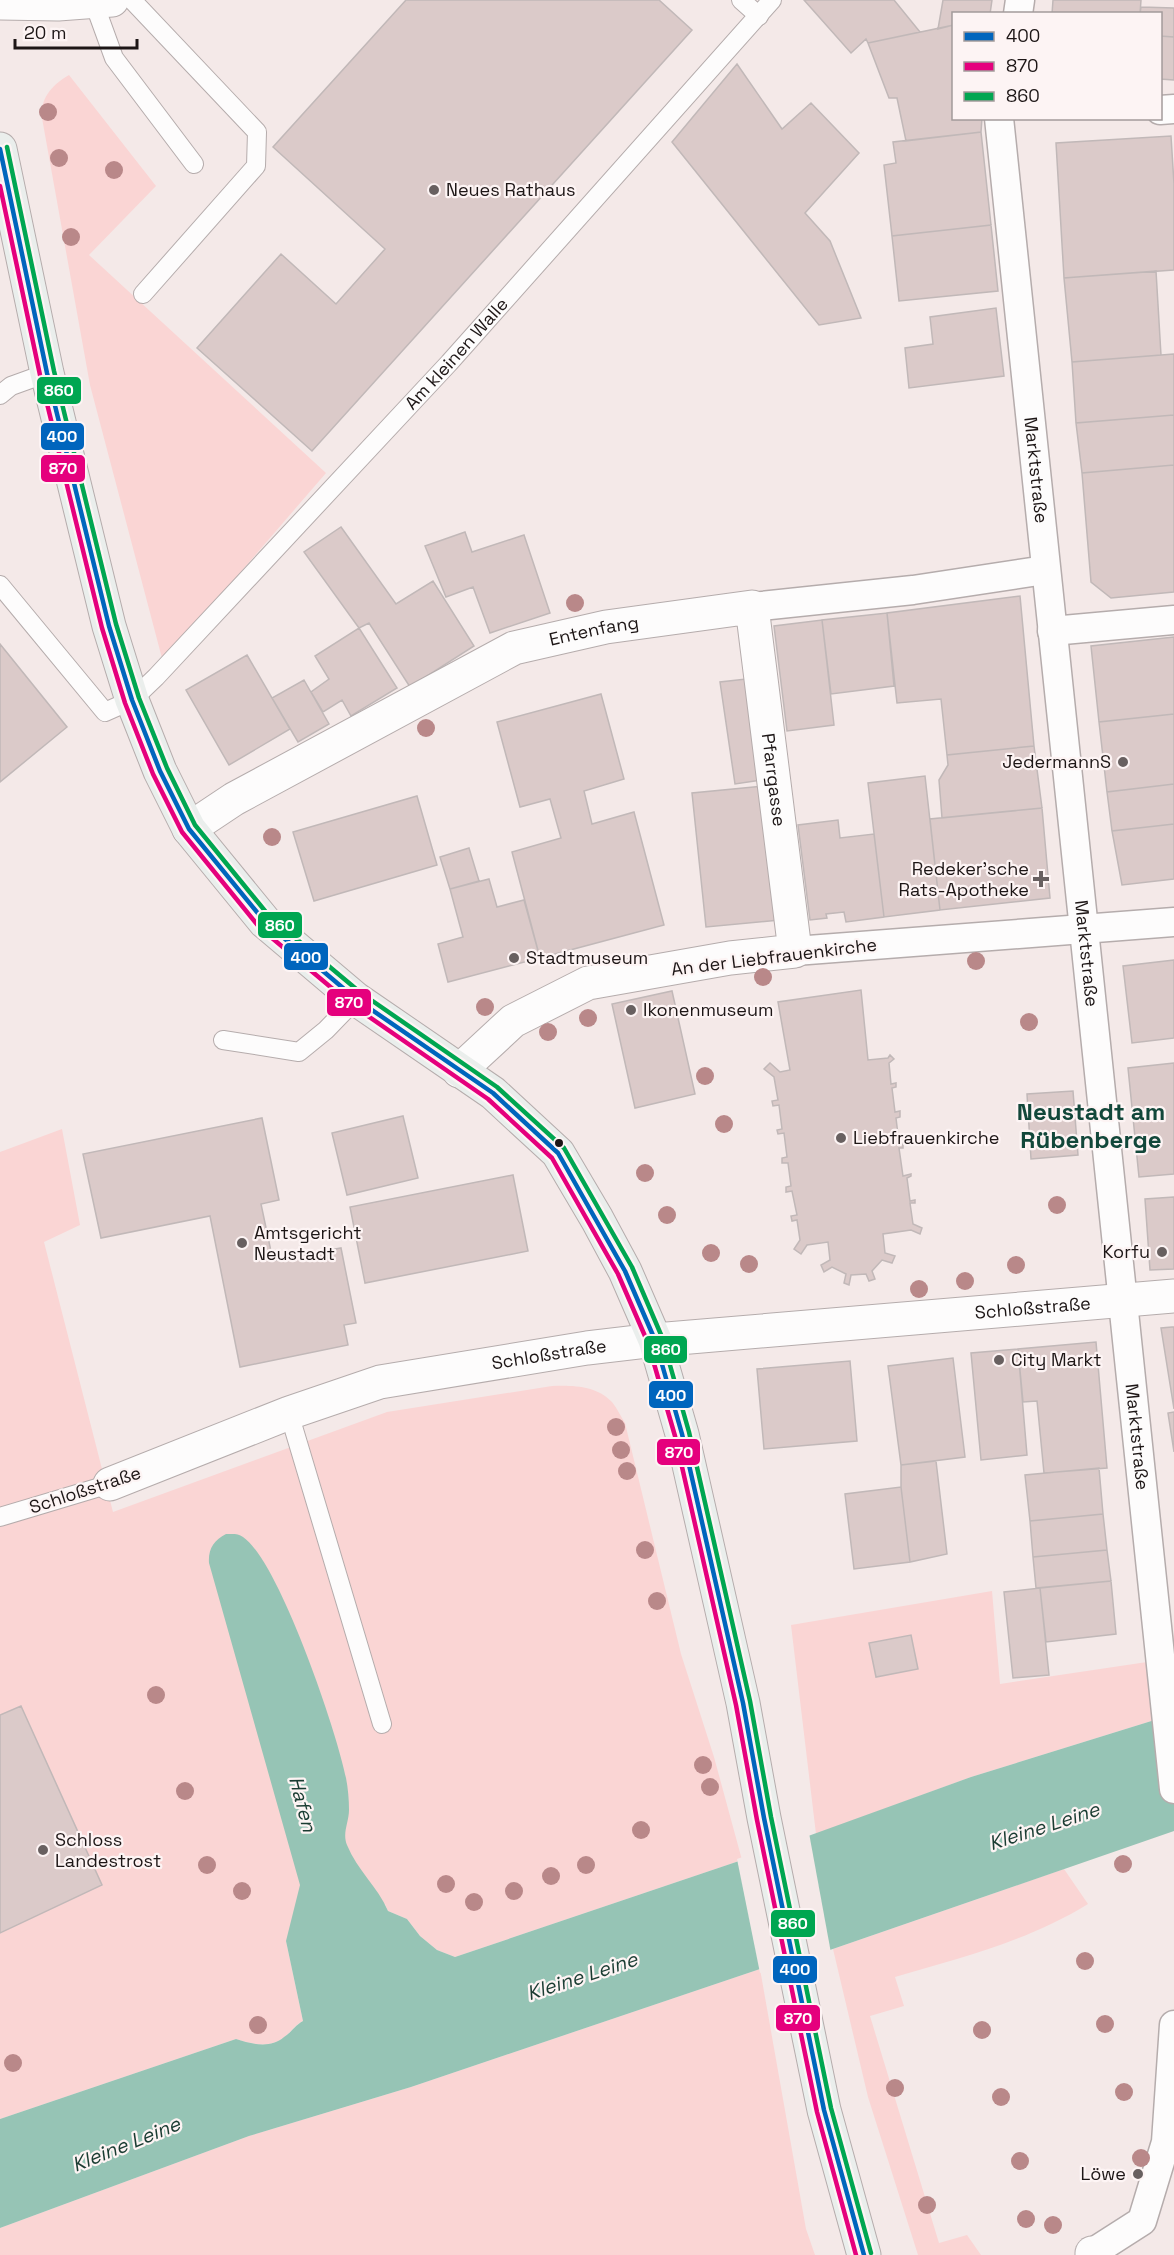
<svg xmlns="http://www.w3.org/2000/svg" width="1174" height="2255" font-family="'Space Grotesk',sans-serif">
<style>
.green{fill:#fad5d4}
.water{fill:#96c4b5}
.pier{fill:#f4e9e8}
.building{fill:#dbcac9;stroke:#c1b8b8;stroke-width:1.5}
.lines{fill:none;stroke-linecap:round;stroke-linejoin:round}
.service-casing{stroke:#b5acac;stroke-width:20}
.pedestrian-casing{stroke:#b5acac;stroke-width:31}
.minor-casing{stroke:#b5acac;stroke-width:35}
.secondary-casing{stroke:#b5acac;stroke-width:35}
.service{stroke:#fdfcfc;stroke-width:18}
.pedestrian{stroke:#fdfcfc;stroke-width:28}
.minor{stroke:#fdfcfc;stroke-width:33}
.secondary{stroke:#eaeeec;stroke-width:33}
.bus-1-casing{stroke:#fdf4f4;stroke-width:9}
.bus-2-casing{stroke:#fdf4f4;stroke-width:9}
.bus-3-casing{stroke:#fdf4f4;stroke-width:9}
.bus-1{stroke:#0065bd;stroke-width:4.5}
.bus-2{stroke:#e5007d;stroke-width:4.5}
.bus-3{stroke:#00a651;stroke-width:4.5}
.tree{fill:#b98889}
.poi-dot{fill:#686060;stroke:#fdf4f4;stroke-width:2}
.bus-dot{fill:#1d1616;stroke:#fdf4f4;stroke-width:2}
.labels{text-anchor:middle;stroke-width:4.5;stroke-linejoin:round;paint-order:stroke}
.poi-label{font-size:18px;fill:#1d1616;stroke:#fdf4f4;text-anchor:start}
.street-label{font-size:18px;fill:#1d1616;stroke:#fdf4f4}
.water-label{font-size:20px;font-style:italic;fill:#1a3c32;stroke:#fdf4f4}
.district-label{font-size:24px;font-weight:bold;fill:#12473a;stroke:#fdf4f4}
.line-badge{stroke:#fdf4f4;stroke-width:2}
.badge-label{font-size:16px;text-anchor:middle;font-weight:bold;fill:#fff}
</style>
<rect width="100%" height="100%" fill="#f4e9e8"/>
<!-- green -->
<path class="green" d="M69,75L156,186L89,255L326,473L163,662L90,385L42,118C40,98 52,85 69,75Z
M62,1129L80,1225L44,1242L113,1512L387,1412L552,1386C573,1385 597,1386 612,1402C617,1408 621,1417 625,1423L681,1654L714,1757L742,1860L455,1957L437,1950L420,1936L407,1919L388,1911L385,1904L286,1941L303,2021C293,2026 292,2032 284,2037C270,2049 252,2044 236,2039L0,2119V1152Z
M992,1591L1000,1684L1174,1658V1714L971,1777L816,1834L791,1625Z
M1064,1869L1088,1904C1028,1941 961,1958 895,1977L904,2006L870,2016L939,2243L967,2235L981,2255H918L868,2097L833,1949Z
M760,1969L806,2229L815,2255H0V2228L249,2136L411,2087Z"/>
<!-- water -->
<path class="water" d="M226,1534C232,1534 238,1533 243,1537C279,1561 337,1732 346,1778C348,1788 349,1800 349,1810C349,1822 342,1833 347,1845C357,1870 378,1887 388,1911L407,1919L420,1936L437,1950L455,1957L742,1860L971,1777L1174,1714V1831L827,1951L760,1969L411,2087L249,2136L0,2228V2119L236,2039C252,2044 270,2049 284,2037C292,2032 294,2026 303,2021L286,1941L300,1885L209,1563C208,1549 214,1540 226,1534Z"/>
<!-- pier -->
<path class="pier" d="M809,1833L831,1953L760,1973L737,1859Z"/>
<!-- building -->
<path class="building" d="M406,0H659L692,30L312,451L197,348L281,254L336,304L385,249L273,147Z
M804,0H894L920,32L868,43L866,39L851,53Z
M943,0H992L990,14H954V25L938,29Z
M1053,0H1141L1140,14H1052Z
M1141,7L1174,8V37L1160,36V14H1140Z
M954,25V118H982L981,132L906,141L897,98H889L868,43Z
M1160,36L1174,37V80L1160,79Z
M737,64L782,129L811,103L859,153L805,213L830,241L861,318L819,325L672,142Z
M981,132L991,225L892,236L884,165L896,163L893,142Z
M1171,136L1174,184V270L1064,278L1056,143Z
M991,225L998,291L899,301L892,236Z
M1156,271L1161,355L1072,362L1064,278Z
M996,308L1004,376L909,388L905,348L933,344L930,317Z
M1174,354V415L1076,423L1072,362Z
M1174,415V465L1082,473L1076,423Z
M1174,465V592L1111,598L1091,582L1082,473Z
M341,527L396,604L433,581L474,646L410,687L369,623L359,628L304,552Z
M465,532L472,552L524,535L550,613L490,633L473,587L446,597L425,546Z
M1020,596L1034,746L947,755L941,699L897,703L887,613Z
M887,613L894,686L831,694L822,620Z
M822,620L834,725L787,731L774,626Z
M359,628L397,688L351,716L342,700L323,712L311,692L329,679L315,656Z
M1174,637V714L1099,722L1091,646Z
M0,644L67,727L0,782Z
M247,655L290,729L229,765L186,690Z
M746,679L761,780L735,784L720,682Z
M304,680L329,724L298,742L272,698Z
M601,694L624,779L584,791L592,824L634,812L664,925L540,958L512,852L561,838L550,799L520,807L497,722Z
M1174,714V784L1107,792L1099,722Z
M1034,746L1042,808L942,818L939,780L948,765L947,755Z
M925,776L940,910L884,917L868,783Z
M1174,784V824L1112,831L1107,792Z
M764,786L779,920L706,927L692,793Z
M417,796L437,865L314,901L293,832Z
M1042,808L1050,898L940,910L930,819Z
M838,820L840,838L874,834L884,917L846,922L844,912L826,914L827,918L810,920L798,825Z
M1174,824V879L1122,885L1112,831Z
M469,848L479,881L450,889L440,857Z
M489,879L497,907L524,900L540,958L448,982L438,944L463,937L450,889Z
M1174,960V1038L1132,1043L1123,966Z
M861,990L868,1060L888,1058L890,1055L894,1059L889,1063L891,1084L896,1083V1087L892,1088L895,1112L900,1111V1117L896,1118L899,1143H903V1148H899L903,1176L911,1174V1176L907,1178L910,1201L915,1200V1203H910L913,1224L922,1228L920,1234L911,1230L883,1234L885,1253L895,1256L892,1263L882,1260L872,1271L875,1279L869,1281L866,1274L851,1275L849,1285L844,1283L846,1274L832,1267L824,1272L821,1265L830,1260L828,1242L807,1245L801,1254L794,1249L800,1240L797,1220L792,1221L791,1216L797,1215L792,1191L786,1192V1187L791,1186L788,1163H782V1158L787,1157L784,1133L778,1134L777,1130L782,1129L779,1105L773,1106L772,1101L778,1100L774,1077L764,1069L770,1063L780,1072L790,1070L778,1002Z
M672,991L695,1094L635,1108L612,1004Z
M1174,1063V1174L1139,1177L1128,1068Z
M1073,1091L1078,1155L1031,1159L1027,1094Z
M403,1116L418,1178L347,1195L332,1133Z
M262,1118L279,1200L261,1204L273,1261L341,1248L356,1323L344,1325L348,1345L240,1367L210,1216L101,1238L83,1154Z
M513,1175L528,1251L365,1283L350,1207Z
M1174,1197V1269L1150,1270L1145,1199Z
M1172,1327H1174V1409L1161,1328Z
M1096,1342L1107,1468L1044,1473L1037,1401L1023,1402L1018,1349Z
M1018,1349L1027,1455L981,1460L971,1353Z
M953,1358L965,1457L901,1465L888,1366Z
M850,1361L857,1441L764,1449L757,1369Z
M1174,1412V1452L1168,1413Z
M936,1461L947,1554L910,1562L901,1487V1465Z
M1099,1468L1103,1514L1030,1521L1025,1475Z
M901,1487L910,1562L854,1569L845,1494Z
M1103,1514L1107,1550L1033,1557L1030,1521Z
M1107,1550L1111,1581L1036,1588L1033,1557Z
M1111,1581L1116,1634L1046,1642L1040,1588Z
M1040,1588L1049,1675L1013,1678L1004,1592Z
M911,1635L918,1669L876,1677L869,1643Z
M21,1706L102,1885L0,1933V1715Z"/>
<g class="lines">
<defs>
<g id="service">
<path d="M132,0L257,132L256,166L143,294"/>
<path d="M741,0L759,16"/>
<path d="M94,3L114,58L194,164"/>
<path d="M0,395L11,386L47,373"/>
<path id="s1" d="M0,585L105,712L132,700L156,677L449,363L772,0"/>
<path d="M223,1040L299,1052L326,1030L356,999"/>
<path d="M289,1413L382,1724"/>
<path d="M0,1517L110,1484"/>
</g>
<g id="pedestrian">
<path d="M1018,14L1020,0"/>
<path d="M1160,110L1174,109"/>
<path id="s2" d="M999,118L1174,1789"/>
<path d="M752,607L913,590L1045,570"/>
<path d="M1052,631L1174,620"/>
<path d="M795,951L1174,922"/>
<path d="M1092,2253L1142,2221L1166,2142L1174,2025"/>
</g>
<g id="minor">
<path d="M0,3L58,4L112,0"/>
<path id="s3" d="M189,829L234,799L514,648L606,627L752,607L795,951L730,958L588,983L513,1021L459,1071"/>
<path id="s4" d="M110,1484L289,1413L380,1382L587,1348L655,1340L1174,1296"/>
<path d="M1092,2255V2253"/>
</g>
<path id="secondary" d="M0,149L47,373L109,626L132,700L160,771L189,829L265,922L356,999L493,1093L558,1153L597,1219L625,1271L655,1340L682,1434L743,1703L764,1818L824,2110L864,2255"/>
</defs>
<!-- service casing -->
<use href="#service" class="service-casing"/>
<!-- pedestrian casing -->
<use href="#pedestrian" class="pedestrian-casing"/>
<!-- minor casing -->
<use href="#minor" class="minor-casing"/>
<!-- secondary casing -->
<use href="#secondary" class="secondary-casing"/>
<!-- service -->
<use href="#service" class="service"/>
<!-- pedestrian -->
<use href="#pedestrian" class="pedestrian"/>
<!-- minor -->
<use href="#minor" class="minor"/>
<!-- secondary -->
<use href="#secondary" class="secondary"/>
<defs>
<path id="bus-1" d="M0,149L47,373L109,626L132,700L160,771L189,829L265,922L356,999L493,1093L558,1153L625,1271L655,1340L682,1434L743,1703L764,1818L824,2110L864,2255"/>
<path id="bus-2" d="M0,186L40,375L102,628L125,703L153,774L182,832L260,928L352,1005L488,1099L552,1158L618,1274L648,1343L675,1436L736,1705L757,1820L817,2112L856,2255"/>
<path id="bus-3" d="M7,147L54,371L116,624L139,698L167,768L195,825L270,917L361,993L497,1087L564,1148L632,1267L662,1337L689,1432L750,1701L771,1817L831,2108L871,2253"/>
</defs>
<!-- bus-1 casing -->
<use href="#bus-1" class="bus-1-casing"/>
<!-- bus-2 casing -->
<use href="#bus-2" class="bus-2-casing"/>
<!-- bus-3 casing -->
<use href="#bus-3" class="bus-3-casing"/>
<!-- bus-1 -->
<use href="#bus-1" class="bus-1"/>
<!-- bus-2 -->
<use href="#bus-2" class="bus-2"/>
<!-- bus-3 -->
<use href="#bus-3" class="bus-3"/>
</g>
<!-- trees -->
<g class="tree">
<circle cx="48" cy="112" r="9"/>
<circle cx="59" cy="158" r="9"/>
<circle cx="114" cy="170" r="9"/>
<circle cx="71" cy="237" r="9"/>
<circle cx="575" cy="603" r="9"/>
<circle cx="426" cy="728" r="9"/>
<circle cx="272" cy="837" r="9"/>
<circle cx="976" cy="961" r="9"/>
<circle cx="763" cy="977" r="9"/>
<circle cx="485" cy="1007" r="9"/>
<circle cx="588" cy="1018" r="9"/>
<circle cx="1029" cy="1022" r="9"/>
<circle cx="548" cy="1032" r="9"/>
<circle cx="705" cy="1076" r="9"/>
<circle cx="724" cy="1124" r="9"/>
<circle cx="645" cy="1173" r="9"/>
<circle cx="1057" cy="1205" r="9"/>
<circle cx="667" cy="1215" r="9"/>
<circle cx="711" cy="1253" r="9"/>
<circle cx="749" cy="1264" r="9"/>
<circle cx="1016" cy="1265" r="9"/>
<circle cx="965" cy="1281" r="9"/>
<circle cx="919" cy="1289" r="9"/>
<circle cx="616" cy="1427" r="9"/>
<circle cx="621" cy="1450" r="9"/>
<circle cx="627" cy="1471" r="9"/>
<circle cx="645" cy="1550" r="9"/>
<circle cx="657" cy="1601" r="9"/>
<circle cx="156" cy="1695" r="9"/>
<circle cx="703" cy="1765" r="9"/>
<circle cx="710" cy="1787" r="9"/>
<circle cx="185" cy="1791" r="9"/>
<circle cx="641" cy="1830" r="9"/>
<circle cx="1123" cy="1864" r="9"/>
<circle cx="207" cy="1865" r="9"/>
<circle cx="586" cy="1865" r="9"/>
<circle cx="551" cy="1876" r="9"/>
<circle cx="446" cy="1884" r="9"/>
<circle cx="242" cy="1891" r="9"/>
<circle cx="514" cy="1891" r="9"/>
<circle cx="474" cy="1902" r="9"/>
<circle cx="1085" cy="1961" r="9"/>
<circle cx="1105" cy="2024" r="9"/>
<circle cx="258" cy="2025" r="9"/>
<circle cx="982" cy="2030" r="9"/>
<circle cx="13" cy="2063" r="9"/>
<circle cx="895" cy="2088" r="9"/>
<circle cx="1124" cy="2092" r="9"/>
<circle cx="1001" cy="2097" r="9"/>
<circle cx="1141" cy="2158" r="9"/>
<circle cx="1020" cy="2161" r="9"/>
<circle cx="927" cy="2205" r="9"/>
<circle cx="1026" cy="2219" r="9"/>
<circle cx="1053" cy="2225" r="9"/>
</g>
<!-- markers -->
<g class="poi-dot">
<circle cx="434" cy="190" r="6"/>
<circle cx="1123" cy="762" r="6"/>
<path d="M1038 870h6v6h6v6h-6v6h-6v-6h-6v-6h6z"/>
<circle cx="514" cy="958" r="6"/>
<circle cx="631" cy="1010" r="6"/>
<circle cx="841" cy="1138" r="6"/>
<circle cx="242" cy="1243" r="6"/>
<circle cx="1162" cy="1252" r="6"/>
<circle cx="999" cy="1360" r="6"/>
<circle cx="43" cy="1850" r="6"/>
<circle cx="1138" cy="2174" r="6"/>
</g>
<circle class="bus-dot" cx="559" cy="1143" r="5"/>
<g class="labels">
<!-- poi labels -->
<g class="poi-label">
<text x="446" y="196">Neues Rathaus</text>
<text x="1111" y="768" text-anchor="end">JedermannS</text>
<text x="1029" y="875" text-anchor="end">Redeker'sche<tspan x="1029" dy="21">Rats-Apotheke</tspan></text>
<text x="526" y="964">Stadtmuseum</text>
<text x="643" y="1016">Ikonenmuseum</text>
<text x="853" y="1144">Liebfrauenkirche</text>
<text x="254" y="1239">Amtsgericht<tspan x="254" dy="21">Neustadt</tspan></text>
<text x="1150" y="1258" text-anchor="end">Korfu</text>
<text x="1011" y="1366">City Markt</text>
<text x="55" y="1846">Schloss<tspan x="55" dy="21">Landestrost</tspan></text>
<text x="1126" y="2180" text-anchor="end">Löwe</text>
</g>
<!-- street labels -->
<g class="street-label">
<text dy="6" stroke="none"><textPath href="#s1" startOffset="669">Am kleinen Walle</textPath></text>
<text dy="6" stroke="none"><textPath href="#s2" startOffset="354">Marktstraße</textPath></text>
<text dy="6" stroke="none"><textPath href="#s3" startOffset="454">Entenfang</textPath></text>
<text dy="6" stroke="none"><textPath href="#s3" startOffset="788">Pfarrgasse</textPath></text>
<text dy="6" stroke="none"><textPath href="#s2" startOffset="840">Marktstraße</textPath></text>
<text transform="translate(774 957) rotate(-7)" y="6">An der Liebfrauenkirche</text>
<text dy="6" stroke="none"><textPath href="#s4" startOffset="946">Schloßstraße</textPath></text>
<text dy="6" stroke="none"><textPath href="#s4" startOffset="460">Schloßstraße</textPath></text>
<text dy="6" stroke="none"><textPath href="#s2" startOffset="1326">Marktstraße</textPath></text>
<text transform="translate(85 1490) rotate(-18)" y="6">Schloßstraße</text>
</g>
<!-- water labels -->
<g class="water-label">
<text transform="translate(303 1804) rotate(75)" y="7">Hafen</text>
<text transform="translate(1044 1826) rotate(-18)" y="7">Kleine Leine</text>
<text transform="translate(582 1976) rotate(-18)" y="7">Kleine Leine</text>
<text transform="translate(126 2144) rotate(-22)" y="7">Kleine Leine</text>
</g>
<!-- district labels -->
<g class="district-label">
<text x="1091" y="1120">Neustadt am<tspan x="1091" dy="28">Rübenberge</tspan></text>
</g>
</g>
<g class="line-badge">
<rect x="36" y="376" width="46" height="29" rx="6" fill="#00a651"/>
<rect x="40" y="422" width="45" height="29" rx="6" fill="#0065bd"/>
<rect x="40" y="454" width="46" height="29" rx="6" fill="#e5007d"/>
<rect x="257" y="911" width="46" height="28" rx="6" fill="#00a651"/>
<rect x="283" y="942" width="46" height="29" rx="6" fill="#0065bd"/>
<rect x="326" y="988" width="46" height="29" rx="6" fill="#e5007d"/>
<rect x="643" y="1335" width="45" height="29" rx="6" fill="#00a651"/>
<rect x="648" y="1380" width="46" height="29" rx="6" fill="#0065bd"/>
<rect x="656" y="1438" width="45" height="28" rx="6" fill="#e5007d"/>
<rect x="770" y="1909" width="46" height="29" rx="6" fill="#00a651"/>
<rect x="772" y="1955" width="46" height="29" rx="6" fill="#0065bd"/>
<rect x="775" y="2004" width="46" height="28" rx="6" fill="#e5007d"/>
</g>
<g class="badge-label">
<text x="59" y="396">860</text>
<text x="62" y="442">400</text>
<text x="63" y="474">870</text>
<text x="280" y="931">860</text>
<text x="306" y="963">400</text>
<text x="349" y="1008">870</text>
<text x="666" y="1355">860</text>
<text x="671" y="1401">400</text>
<text x="679" y="1458">870</text>
<text x="793" y="1929">860</text>
<text x="795" y="1975">400</text>
<text x="798" y="2024">870</text>
</g>
<!-- legend -->
<rect x="952" y="12" width="210" height="108" fill="#fdf4f4" stroke="#a39b9b" stroke-width="1.5"/>
<rect x="964" y="32" width="30" height="9" fill="#0065bd" stroke="#a39b9b" stroke-width="1.5"/>
<text x="1006" y="42" font-size="18" fill="#1d1616">400</text>
<rect x="964" y="62" width="30" height="9" fill="#e5007d" stroke="#a39b9b" stroke-width="1.5"/>
<text x="1006" y="72" font-size="18" fill="#1d1616">870</text>
<rect x="964" y="92" width="30" height="9" fill="#00a651" stroke="#a39b9b" stroke-width="1.5"/>
<text x="1006" y="102" font-size="18" fill="#1d1616">860</text>
<!-- scale -->
<path d="M15 39v9h122v-9" fill="none" stroke="#1d1616" stroke-width="3"/>
<text x="24" y="39" font-size="18" fill="#1d1616" stroke="#fdf4f4" stroke-width="4.5" paint-order="stroke">20 m</text>
</svg>
